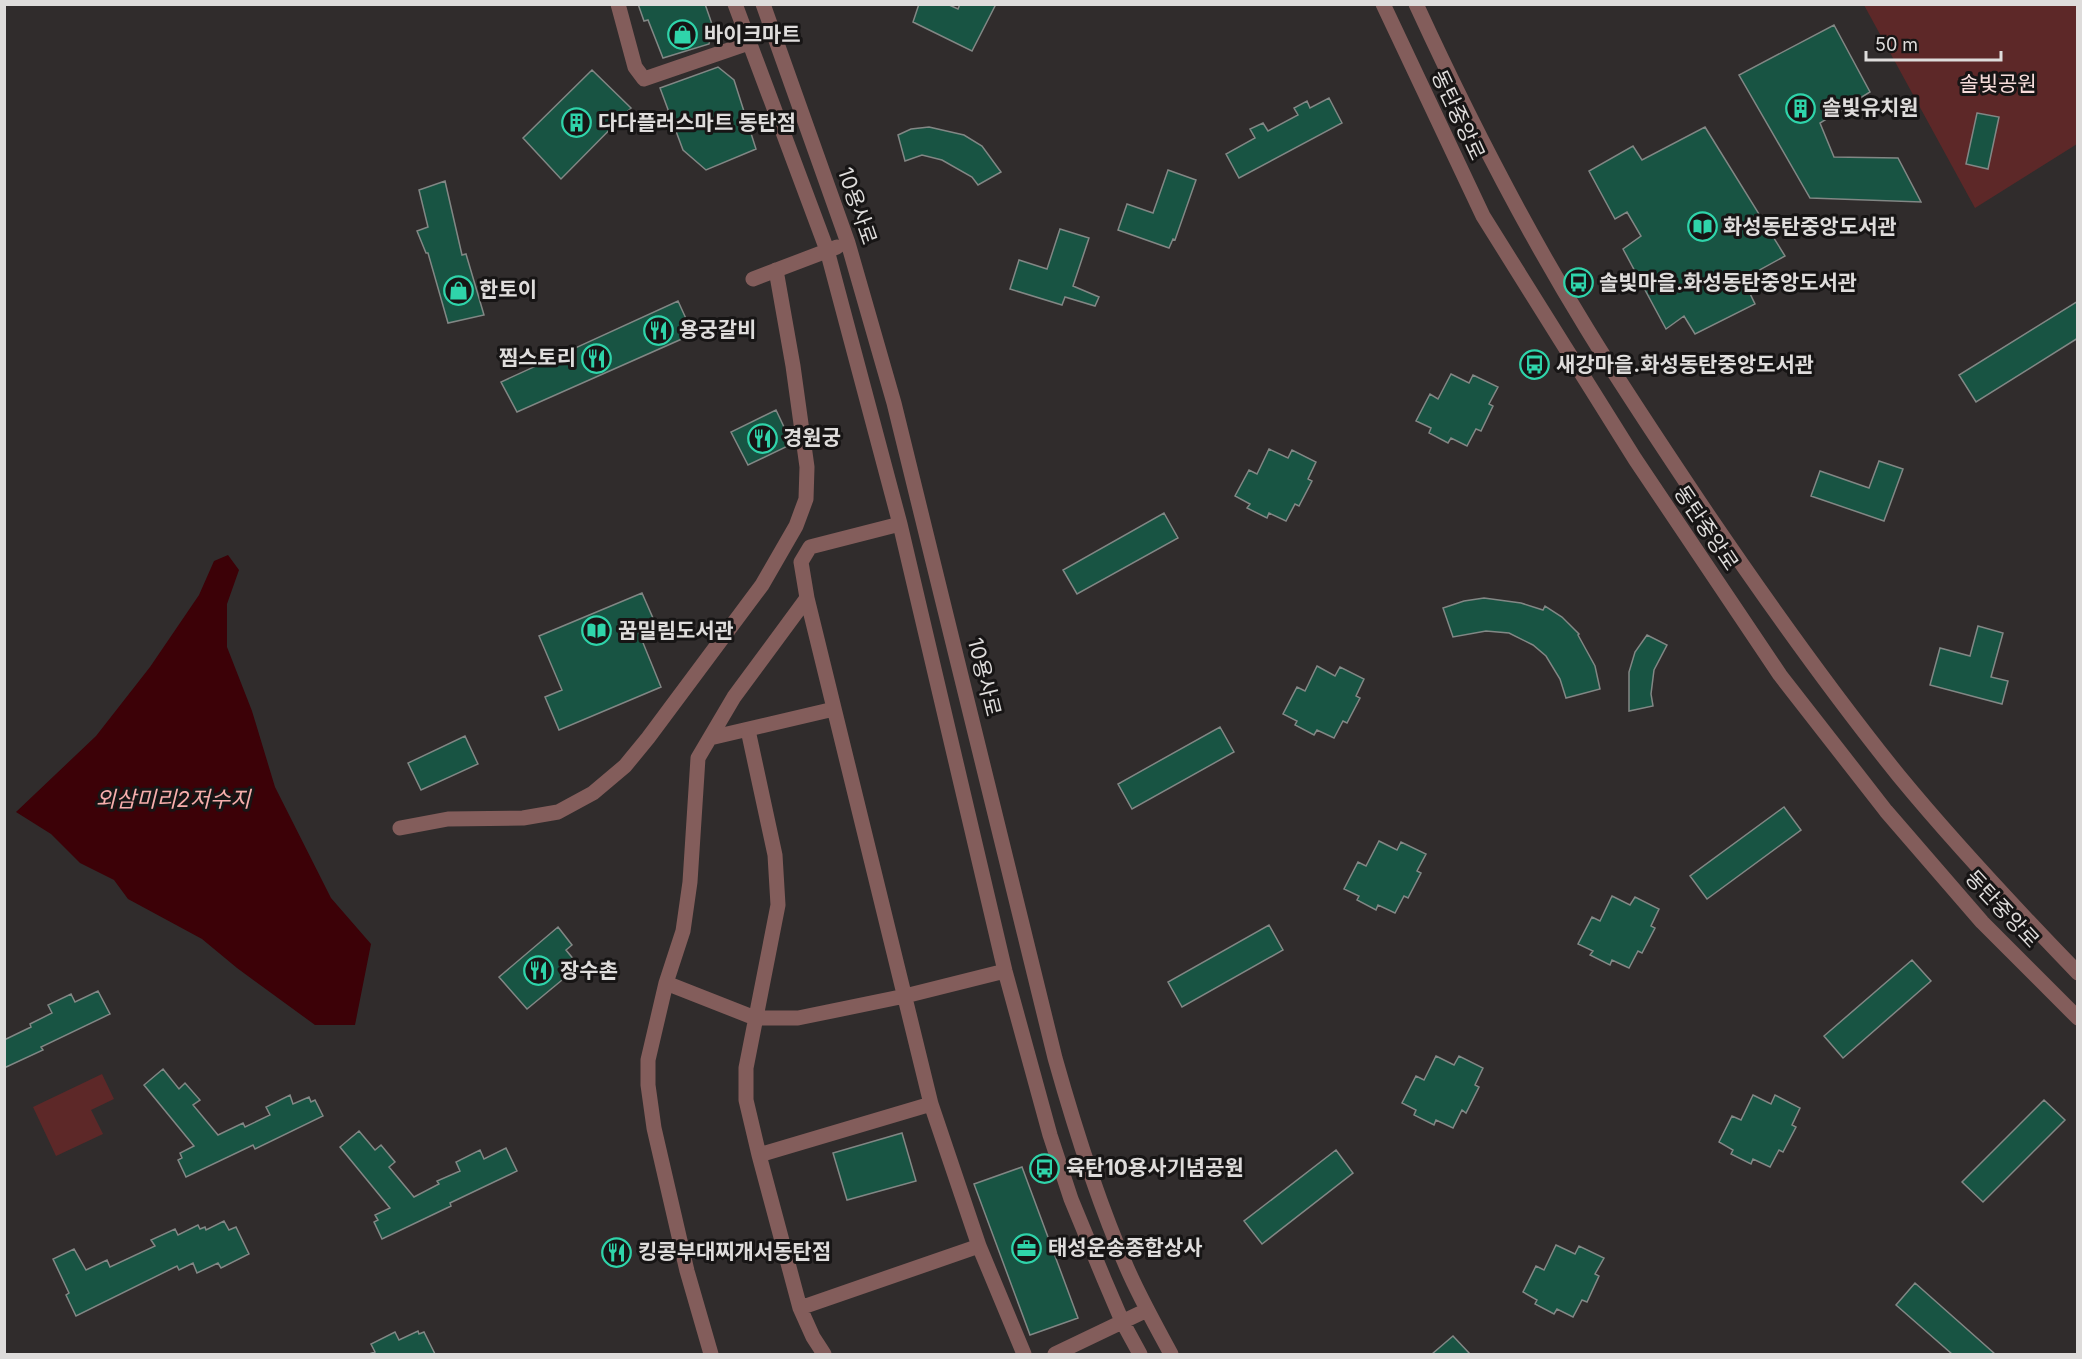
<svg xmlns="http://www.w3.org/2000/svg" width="2082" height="1359" font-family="Inter,'Noto Sans KR',sans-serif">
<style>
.green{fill:#5d2828}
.water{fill:#3c0107}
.building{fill:#185443;stroke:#828785;stroke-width:1.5}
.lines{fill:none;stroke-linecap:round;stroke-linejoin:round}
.minor{stroke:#835d5b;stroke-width:15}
.labels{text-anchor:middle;stroke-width:6;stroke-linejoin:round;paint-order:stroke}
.poi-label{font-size:21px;font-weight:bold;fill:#dedcdb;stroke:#171515;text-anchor:start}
.park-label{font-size:21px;fill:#f6dcda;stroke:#171515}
.street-label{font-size:21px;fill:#dedcdb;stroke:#171515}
.water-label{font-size:22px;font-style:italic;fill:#f7aeac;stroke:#171515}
</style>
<rect width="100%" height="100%" fill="#302c2c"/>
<!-- green -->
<path class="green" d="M1864,5H2077V144L1975,208Z
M102,1074L114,1099L91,1110L103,1134L56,1156L33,1107Z"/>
<!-- water -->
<path class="water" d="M228,555L239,570L227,604V647L252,711L275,787L331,898L371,944L355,1025H315L237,968L202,939L128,899L114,880L80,863L51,834L16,812L96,736L150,667L199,595L214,561Z"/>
<!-- building -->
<path class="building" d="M638,4H705L713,27L709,44L663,58L648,20L644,21Z
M919,4H947L958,9L960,4H996L972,51L913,22Z
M1834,25L1870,92L1820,123L1834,157L1898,158L1921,202L1810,198L1739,75Z
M718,67L734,80L756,149L706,170L683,150L660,88Z
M592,70L631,108L561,179L523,138Z
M1329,98L1342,123L1239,178L1226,154L1255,138L1250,129L1263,123L1268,131L1298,115L1294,108L1307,101L1310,108Z
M1977,113L1999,117L1988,169L1966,164Z
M929,127L964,135L982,146L1001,172L978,185L972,177L942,160L922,155L905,161L898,135L911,129Z
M1705,127L1785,256L1743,279L1755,304L1695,334L1684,316L1666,329L1623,249L1641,236L1627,212L1615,219L1589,171L1633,146L1642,160Z
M1168,170L1196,180L1175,240L1173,239L1169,248L1118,230L1127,204L1153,213Z
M445,181L462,255L466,254L484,315L448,323L428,253H426L417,231L428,227L419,190Z
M1060,229L1089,238L1073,286L1099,297L1095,306L1065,297L1062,305L1010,289L1019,260L1047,269Z
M678,301L693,334L517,412L501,382Z
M2078,301V338L1976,402L1959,375Z
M1451,374L1469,383L1473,375L1498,387L1489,404L1493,406L1481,431L1476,429L1467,446L1451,438L1448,443L1429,433L1431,428L1416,421L1430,394L1438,399Z
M776,410L792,444L748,465L731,432Z
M1269,449L1288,458L1292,450L1316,462L1308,479L1312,481L1299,506L1295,504L1286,521L1269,513L1267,518L1247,508L1250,504L1235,496L1249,470L1257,474Z
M1879,461L1903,469L1884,521L1811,496L1820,471L1869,488Z
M1164,513L1178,538L1077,594L1063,570Z
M642,593L656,625L639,633L661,687L559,730L545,697L562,690L539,636Z
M1484,598L1521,603L1543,610L1545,606L1562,617L1579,634L1578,635L1595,666L1600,689L1566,698L1560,679L1546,656L1533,645L1509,633L1486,631L1453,637L1443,608L1464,601Z
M1978,626L2003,633L1991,677L2008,681L2002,704L1930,685L1940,648L1970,656Z
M1647,635L1667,645L1654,670L1651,694L1653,706L1629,711V672L1635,652Z
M1317,666L1335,676L1340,667L1364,679L1356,696L1360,698L1347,723L1343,721L1334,738L1317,730L1314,735L1295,725L1297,721L1283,714L1297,687L1305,691Z
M1220,727L1234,752L1132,809L1118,784Z
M465,736L478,764L421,790L408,763Z
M1784,807L1801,830L1707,899L1690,876Z
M1379,841L1397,850L1401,842L1426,854L1417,871L1421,873L1408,898L1404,896L1395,913L1378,905L1376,910L1357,900L1359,896L1344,889L1358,862L1366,866Z
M1612,896L1630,905L1635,897L1659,909L1651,926L1655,928L1642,953L1638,951L1629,968L1612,960L1610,965L1590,955L1593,951L1578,944L1592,917L1600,921Z
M1269,925L1283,950L1182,1007L1168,982Z
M558,927L572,945L566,950L579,966L527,1009L499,977Z
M1912,960L1931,981L1843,1058L1824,1036Z
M98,991L110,1014L41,1047L43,1050L4,1068V1040L31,1027L30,1024L52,1013L48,1005L71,994L75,1002Z
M1436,1056L1454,1065L1459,1056L1483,1068L1475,1085L1479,1087L1466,1113L1462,1110L1453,1128L1436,1120L1434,1125L1414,1115L1416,1110L1402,1103L1416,1076L1424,1080Z
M163,1069L179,1089L185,1083L200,1100L193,1105L218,1135L243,1123L245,1127L270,1115L266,1107L290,1095L293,1104L309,1097L311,1102L315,1100L323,1116L255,1149L253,1145L186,1177L178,1160L182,1158L180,1153L194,1146L144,1085Z
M1753,1095L1771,1104L1775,1095L1800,1108L1792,1125L1796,1127L1783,1152L1779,1150L1770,1167L1753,1159L1751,1164L1731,1154L1733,1150L1719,1142L1732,1116L1741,1120Z
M2044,1100L2065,1120L1983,1202L1962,1182Z
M359,1131L375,1150L381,1145L395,1162L389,1167L414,1197L439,1184L437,1181L460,1171L456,1162L480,1150L484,1159L506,1148L517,1171L450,1203L451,1206L382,1239L374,1222L378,1220L375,1215L390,1208L340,1147Z
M902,1133L916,1181L847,1200L833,1153Z
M1336,1150L1353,1173L1262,1244L1244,1221Z
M1022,1167L1078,1318L1030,1335L974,1184Z
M224,1221L229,1230L236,1227L249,1254L221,1268L218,1263L197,1273L193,1263L179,1270L177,1266L76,1316L66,1295L69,1293L53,1259L74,1249L86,1270L107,1260L110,1267L155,1246L151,1240L175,1229L178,1235L198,1225L200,1229L205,1227L206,1230Z
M1556,1245L1575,1254L1579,1246L1604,1258L1595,1274L1599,1276L1587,1302L1582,1300L1573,1317L1557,1309L1554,1314L1535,1304L1537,1300L1523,1292L1536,1266L1544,1270Z
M1915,1283L1995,1354H1952L1896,1305Z
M418,1331L419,1334L424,1332L435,1354H369L375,1352L371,1344L395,1332L399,1340Z
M1453,1336L1470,1354H1432Z"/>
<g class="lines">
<!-- minor -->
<path class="minor" d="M618,4L635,67L644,79L749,43
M735,4L827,250L900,524L1005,971L1050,1135L1071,1199L1104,1279L1122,1321L1140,1354
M763,4L848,243L894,403L1055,1058C1075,1129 1097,1200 1127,1268C1140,1298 1156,1326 1171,1354
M1383,4L1483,216L1635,459L1780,675L1886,811L1982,922L2078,1018
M1416,4C1467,115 1523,225 1587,329C1623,388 1662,446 1700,503C1763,596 1828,688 1899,776C1955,844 2016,909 2078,973
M753,279L837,247
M900,524L810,547L801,562L807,598L931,1104L979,1246L1024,1354
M748,730L775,855L778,905L746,1068V1100L759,1155L800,1308L813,1337L824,1354
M710,738L834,709
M400,828L448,819L523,818L558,812L593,793L625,766L648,738L762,585L796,526L806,499L807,467L793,366L776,270
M666,983L755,1018H798L905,996L1005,971
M759,1155L931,1104
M800,1308L979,1246
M711,1354L687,1271L654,1128L648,1085V1060L666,983L683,931L690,882L698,758L734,697L807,598
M1055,1354L1147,1310"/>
</g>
<!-- icons -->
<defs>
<symbol id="shop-ring" viewBox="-11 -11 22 22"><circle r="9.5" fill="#171515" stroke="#2fd4aa" stroke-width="1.5"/><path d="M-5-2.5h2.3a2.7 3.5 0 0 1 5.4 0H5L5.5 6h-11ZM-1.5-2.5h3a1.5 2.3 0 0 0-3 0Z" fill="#2fd4aa"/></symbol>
<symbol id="building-ring" viewBox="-11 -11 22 22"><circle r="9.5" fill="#171515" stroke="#2fd4aa" stroke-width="1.5"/><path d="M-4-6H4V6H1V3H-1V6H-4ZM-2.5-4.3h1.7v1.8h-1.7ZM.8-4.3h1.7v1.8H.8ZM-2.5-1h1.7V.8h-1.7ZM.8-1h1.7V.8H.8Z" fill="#2fd4aa"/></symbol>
<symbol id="library-ring" viewBox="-11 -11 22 22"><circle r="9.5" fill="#171515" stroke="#2fd4aa" stroke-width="1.5"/><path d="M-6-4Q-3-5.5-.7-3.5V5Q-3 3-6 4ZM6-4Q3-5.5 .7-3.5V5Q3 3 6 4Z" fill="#2fd4aa"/></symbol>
<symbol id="bus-ring" viewBox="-11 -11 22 22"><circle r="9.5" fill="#171515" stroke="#2fd4aa" stroke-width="1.5"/><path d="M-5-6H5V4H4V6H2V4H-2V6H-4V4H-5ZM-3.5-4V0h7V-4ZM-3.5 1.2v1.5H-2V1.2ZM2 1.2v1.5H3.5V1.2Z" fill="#2fd4aa"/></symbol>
<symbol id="restaurant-ring" viewBox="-11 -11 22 22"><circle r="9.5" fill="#171515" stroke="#2fd4aa" stroke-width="1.5"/><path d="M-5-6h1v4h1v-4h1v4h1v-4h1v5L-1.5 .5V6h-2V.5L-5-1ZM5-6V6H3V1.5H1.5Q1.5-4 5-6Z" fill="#2fd4aa"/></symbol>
<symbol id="office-ring" viewBox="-11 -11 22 22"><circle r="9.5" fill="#171515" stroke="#2fd4aa" stroke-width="1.5"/><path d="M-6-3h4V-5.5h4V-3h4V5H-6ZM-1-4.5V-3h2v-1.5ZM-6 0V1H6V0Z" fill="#2fd4aa"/></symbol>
</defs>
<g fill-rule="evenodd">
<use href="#shop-ring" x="666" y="18" width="33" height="33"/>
<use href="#building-ring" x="1784" y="92" width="33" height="33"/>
<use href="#building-ring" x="560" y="106" width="33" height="33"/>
<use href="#library-ring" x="1686" y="210" width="33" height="33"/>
<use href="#bus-ring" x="1562" y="266" width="33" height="33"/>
<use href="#shop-ring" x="442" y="274" width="33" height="33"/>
<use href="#restaurant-ring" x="642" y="314" width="33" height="33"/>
<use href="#restaurant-ring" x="580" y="342" width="33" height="33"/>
<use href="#bus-ring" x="1518" y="348" width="33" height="33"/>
<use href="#restaurant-ring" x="746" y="422" width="33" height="33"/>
<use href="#library-ring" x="580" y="614" width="33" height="33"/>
<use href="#restaurant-ring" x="522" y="954" width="33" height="33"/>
<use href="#bus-ring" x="1028" y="1152" width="33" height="33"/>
<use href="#office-ring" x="1010" y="1232" width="33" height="33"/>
<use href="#restaurant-ring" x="600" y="1236" width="33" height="33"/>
</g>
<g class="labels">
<!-- poi labels -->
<g class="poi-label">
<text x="704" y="42">바이크마트</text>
<text x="1822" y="115">솔빛유치원</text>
<text x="598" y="130">다다플러스마트 동탄점</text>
<text x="1723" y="234">화성동탄중앙도서관</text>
<text x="1599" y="290">솔빛마을.화성동탄중앙도서관</text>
<text x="479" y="297">한토이</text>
<text x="679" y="337">용궁갈비</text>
<text x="576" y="365" text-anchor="end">찜스토리</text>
<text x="1556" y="372">새강마을.화성동탄중앙도서관</text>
<text x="783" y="445">경원궁</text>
<text x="618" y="638">꿈밀림도서관</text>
<text x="560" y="978">장수촌</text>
<text x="1066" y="1175">육탄10용사기념공원</text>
<text x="1048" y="1255">태성운송종합상사</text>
<text x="638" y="1259">킹콩부대찌개서동탄점</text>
</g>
<!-- park labels -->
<g class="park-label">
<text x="1998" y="91">솔빛공원</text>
</g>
<!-- street labels -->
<g class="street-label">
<text transform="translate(1458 115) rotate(65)" y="7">동탄중앙로</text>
<text transform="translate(857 206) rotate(71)" y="7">10용사로</text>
<text transform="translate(1706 528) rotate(56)" y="7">동탄중앙로</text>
<text transform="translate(984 677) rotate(76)" y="7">10용사로</text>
<text transform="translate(2002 909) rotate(47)" y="7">동탄중앙로</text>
</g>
<!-- water labels -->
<g class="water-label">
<text x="173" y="807">외삼미리2저수지</text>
</g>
</g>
<!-- border -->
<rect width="2082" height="1359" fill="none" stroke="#dedcdb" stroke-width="12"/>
<!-- scale -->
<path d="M1866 51v9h135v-9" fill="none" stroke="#dedcdb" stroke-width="3"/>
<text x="1875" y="51" font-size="18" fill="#dedcdb" stroke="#171515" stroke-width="4.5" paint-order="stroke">50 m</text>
</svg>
